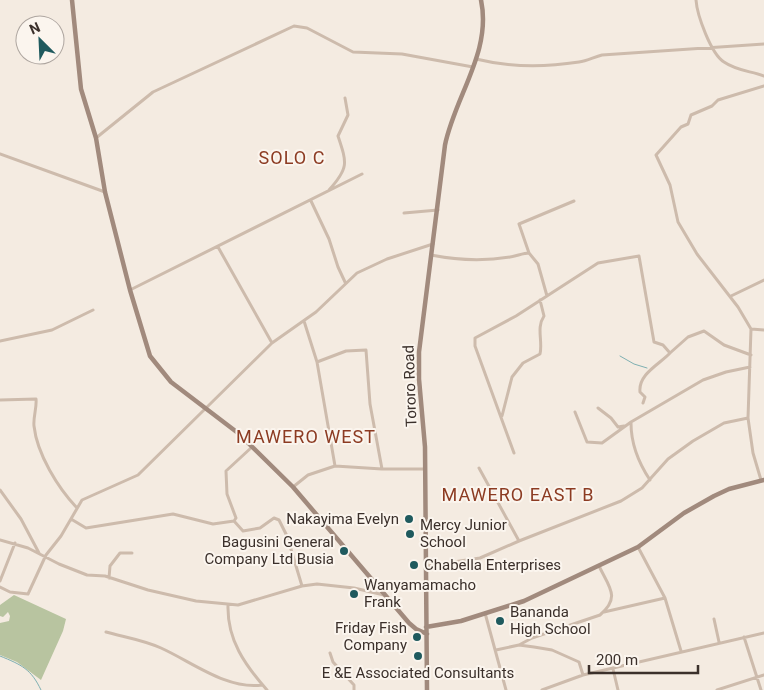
<svg xmlns="http://www.w3.org/2000/svg" width="764" height="690" font-family="Roboto,sans-serif">
<style>
.green{fill:#b8c4a0}
.lines{fill:none;stroke-linecap:round;stroke-linejoin:round}
.stream{stroke:#7fb0b2;stroke-width:1}
.street{stroke:#cdbbac;stroke-width:3}
.secondary{stroke:#a18a7d;stroke-width:4.5}
.poi-dot{fill:#1f5a5e;stroke:#fbf5ee;stroke-width:2}
.labels{text-anchor:middle;stroke-width:4;stroke-linejoin:round;paint-order:stroke}
.street-label{font-size:15px;fill:#3b302b;stroke:#fbf5ee}
.poi-label{font-size:15px;fill:#3b302b;stroke:#fbf5ee;text-anchor:start}
.quarter-label{font-size:18px;letter-spacing:1px;fill:#8c3b22;stroke:#fbf5ee}
</style>
<rect width="100%" height="100%" fill="#f4ebe1"/>
<!-- green -->
<path class="green" d="M14,595L66,619L63,631L41,680L17,662L0,655V623L9,621L10,616L8,612L3,617L0,616V605Z"/>
<g class="lines">
<!-- stream -->
<path class="stream" d="M620,356L634,364L647,368
M0,656C22,665 31,669 41,690"/>
<!-- street -->
<path class="street" d="M696,0C697,15 711,54 724,62C737,71 751,71 764,76
M476,59C508,67 546,67 579,62C587,61 594,57 602,55L764,44
M96,138L153,92L294,26L307,28L353,52L402,54L473,67
M0,154L105,192
M329,190C349,168 347,163 338,136L348,115L345,98
M311,201L329,239L338,267L345,282
M404,213L438,210
M218,247L272,343
M529,253L519,224L574,201
M431,255C456,260 485,261 510,257C517,256 523,253 529,253L538,264L547,296
M130,290L362,174
M731,296L764,280
M304,321L317,362L335,466L382,469H425
M751,329L764,330
M0,341L52,330L93,310
M317,362L346,351L366,350L370,404L382,469
M0,400L36,399C37,408 33,417 34,426C37,454 58,488 77,508
M643,403L645,397L640,392C638,374 660,364 670,353
M598,408L611,418L618,427L624,426
M575,412L587,442L602,443L631,422L703,380L726,372L750,367
M502,416L512,377L523,363L540,354C543,341 536,328 544,316L540,300
M631,423C631,444 638,462 650,480
M514,453L475,346V338L516,316L598,263L639,256L654,342L663,345L670,353L688,337L704,331L724,345L751,355
M479,468L519,541
M761,480L753,453L748,418L751,329L738,307L697,254L678,222L670,185L656,155L681,127L688,124L691,115L712,106L718,100L764,86
M293,487L308,475L335,466
M0,490L21,519L39,553
M71,519L86,528L173,514L213,524L234,521L236,518L227,494L226,471L252,447
M234,521L243,531L260,528L274,518L279,520L287,536L302,586
M0,540L28,548L59,564L87,575L105,576L148,590L196,601L238,605L302,586L317,584L354,588L384,595
M638,547L665,598L681,651
M427,566L480,558L519,541L621,501L642,488L668,459L693,441L724,423L748,418
M109,578L110,566L120,553H132
M0,581L15,543
M0,587L10,592L28,594L46,555L61,536L82,500L138,475L272,343L316,312L357,273L387,259L433,244
M228,605C227,640 245,665 267,690
M604,612L665,598
M485,613L506,690
M714,619L719,642
M106,632C124,637 144,640 161,648C192,662 227,690 262,685
M744,637L761,690
M519,645L532,638L600,615C621,597 609,587 599,566
M496,650L519,645L534,647L552,650L579,662L583,675
M330,653L333,662L354,685V690
M613,669L618,690
M542,690L583,675L764,633
M717,690L764,675"/>
<!-- secondary -->
<path class="secondary" d="M72,0L81,89L96,138L105,192L130,290L150,356L171,382L238,433L293,487L409,623L416,629L427,634
M426,627L461,621L524,601L638,547L684,513L714,496L729,489L764,480
M427,690L425,447L419,379V352L445,145C455,96 492,52 481,0"/>
</g>
<!-- markers -->
<g class="poi-dot">
<circle cx="409" cy="519" r="5"/>
<circle cx="410" cy="534" r="5"/>
<circle cx="344" cy="551" r="5"/>
<circle cx="414" cy="565" r="5"/>
<circle cx="354" cy="594" r="5"/>
<circle cx="500" cy="621" r="5"/>
<circle cx="417" cy="637" r="5"/>
<circle cx="418" cy="656" r="5"/>
</g>
<g class="labels">
<!-- street labels -->
<g class="street-label">
<text transform="translate(410 386) rotate(-92)" y="5">Tororo Road</text>
</g>
<!-- poi labels -->
<g class="poi-label">
<text x="399" y="524" text-anchor="end">Nakayima Evelyn</text>
<text x="420" y="530">Mercy Junior<tspan x="420" dy="17">School</tspan></text>
<text x="334" y="547" text-anchor="end">Bagusini General<tspan x="334" dy="17">Company Ltd Busia</tspan></text>
<text x="424" y="570">Chabella Enterprises</text>
<text x="364" y="590">Wanyamamacho<tspan x="364" dy="17">Frank</tspan></text>
<text x="510" y="617">Bananda<tspan x="510" dy="17">High School</tspan></text>
<text x="407" y="633" text-anchor="end">Friday Fish<tspan x="407" dy="17">Company</tspan></text>
<text x="418" y="678" text-anchor="middle">E &amp;E Associated Consultants</text>
</g>
<!-- quarter labels -->
<g class="quarter-label">
<text x="292" y="164">SOLO C</text>
<text x="306" y="443">MAWERO WEST</text>
<text x="518" y="501">MAWERO EAST B</text>
</g>
</g>
<!-- north arrow -->
<g transform="translate(40 40) rotate(336)"><circle r="24" fill="#fbf5ee" stroke="#aea6a0"/>
<path d="M0-4L9 19L0 12L-9 19Z" fill="#1f5a5e"/>
<text y="-8" font-size="14" font-weight="bold" text-anchor="middle" fill="#3b302b">N</text>
</g>
<!-- scale -->
<path d="M589 665v8h109v-8" fill="none" stroke="#3b302b" stroke-width="2.5"/>
<text x="596" y="665" font-size="15" fill="#3b302b" stroke="#fbf5ee" stroke-width="4" paint-order="stroke">200 m</text>
</svg>
